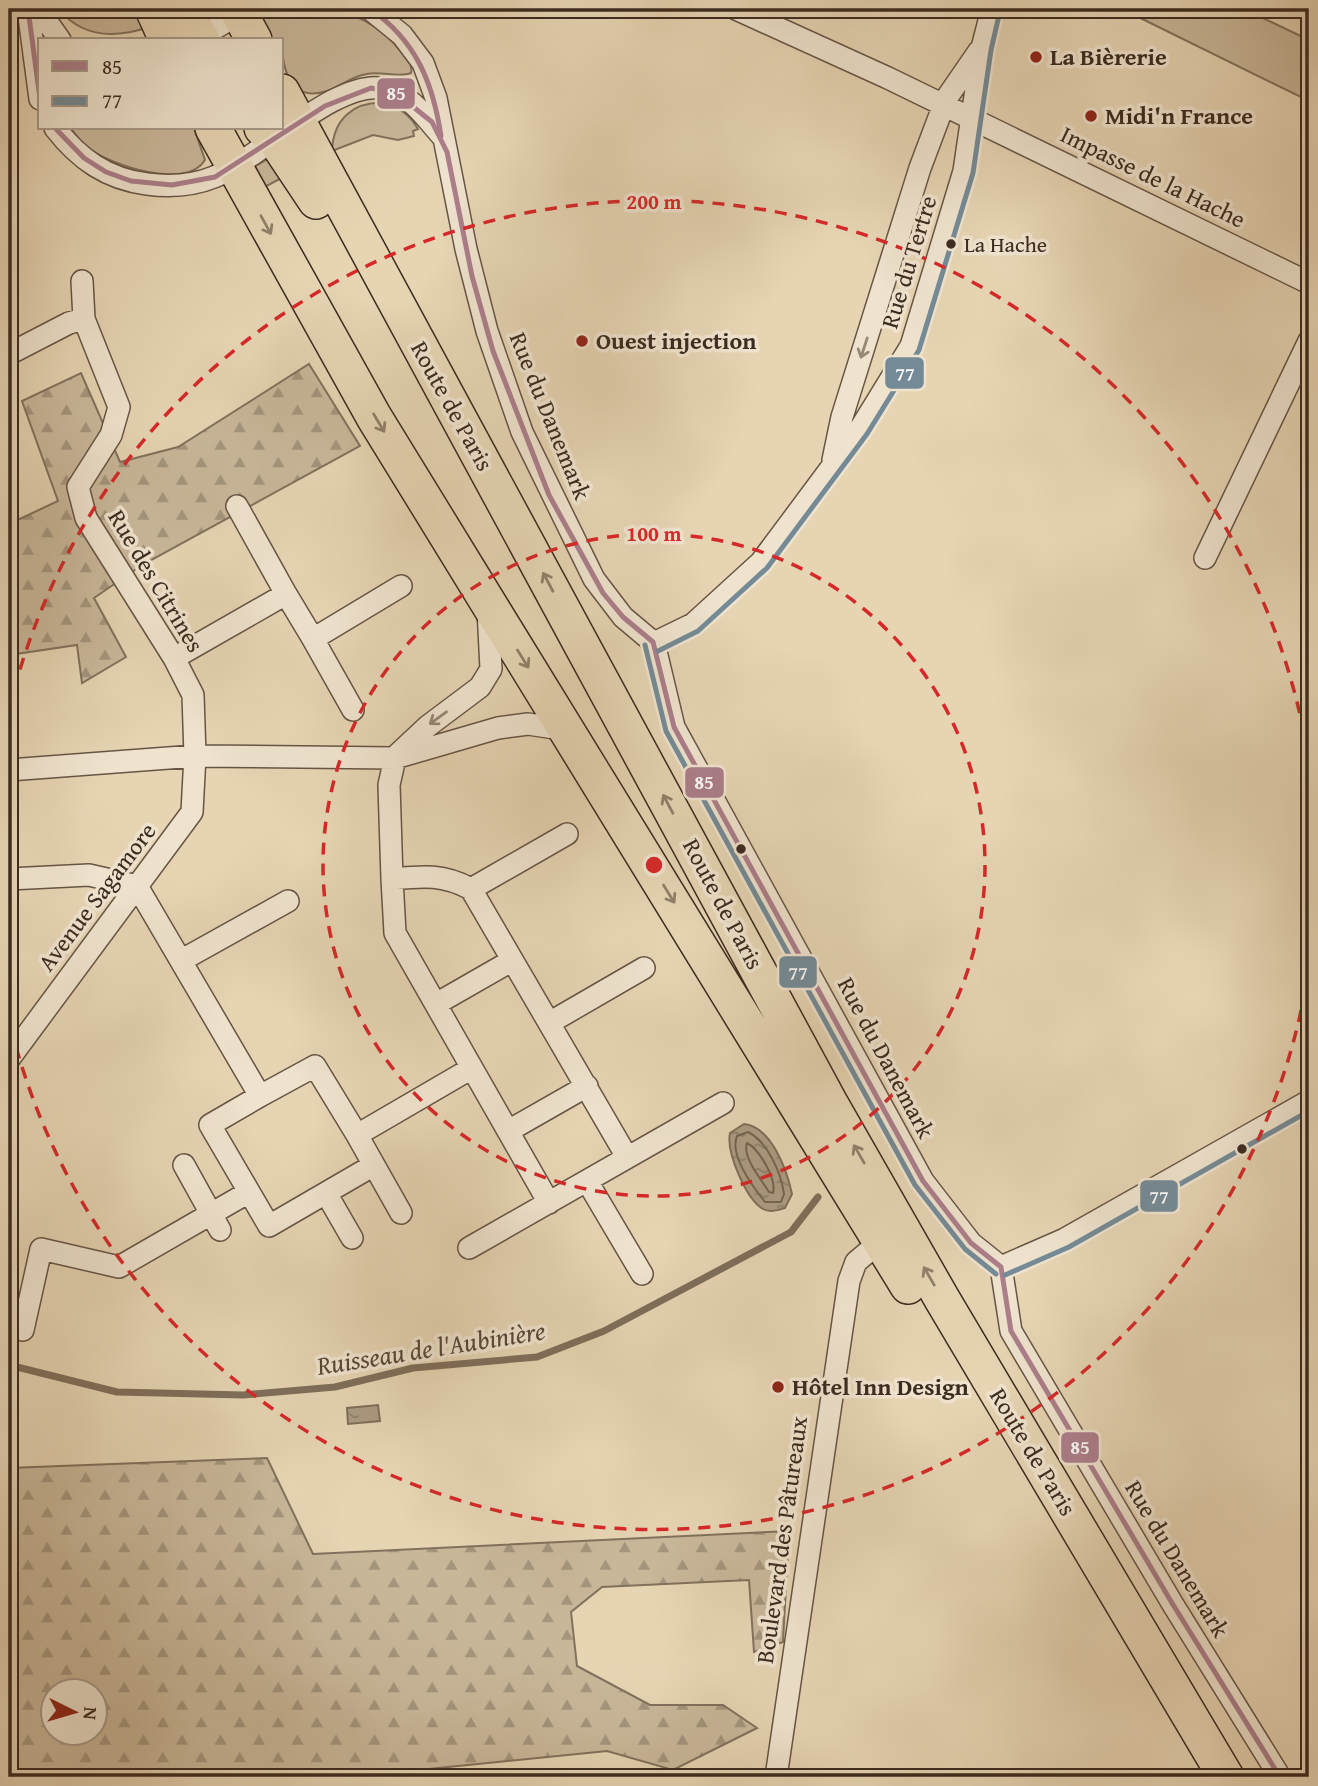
<svg xmlns="http://www.w3.org/2000/svg" width="1318" height="1786" font-family="'Gentium Book Plus',serif">
<style>
.grass{fill:#c9b79a;stroke:#82715d;stroke-width:2}
.forest{fill:url(#forest-firs);stroke:#82715d;stroke-width:2;fill-rule:evenodd}
.water{fill:url(#water-ripples);stroke:#7f6e5a;stroke-width:2}
.lines{fill:none;stroke-linecap:round;stroke-linejoin:round}
.shore{stroke:#746350;stroke-width:2}
.stream{stroke:#7f6e5a;stroke-width:7}
.street-casing{stroke:#665545;stroke-width:24}
.primary-casing{stroke:#3c2b20;stroke-width:38}
.street{stroke:#efe3ce;stroke-width:21}
.primary{stroke:#e6d4b3;stroke-width:35}
.bus-1-casing{stroke:#efe3ce;stroke-width:10}
.bus-2-casing{stroke:#efe3ce;stroke-width:10}
.bus-1{stroke:#ab7e8b;stroke-width:5}
.bus-2{stroke:#748b97;stroke-width:5}
.oneway{stroke:#91806a}
.oneway2{stroke:#968777}
.ring{fill:none;stroke:#d62828;stroke-width:3.5;stroke-dasharray:12 9}
.poi-dot{fill:#8f2418;stroke:#efe3ce;stroke-width:2.5}
.bus-dot{fill:#3c2b20;stroke:#efe3ce;stroke-width:2.5}
.labels{text-anchor:middle;stroke-width:7;stroke-linejoin:round;paint-order:stroke}
.bus-label{font-size:22px;fill:#3c2b20;stroke:#efe3ce;text-anchor:start}
.poi-label{font-size:24px;font-weight:bold;fill:#3c2b20;stroke:#efe3ce;text-anchor:start}
.street-label{font-size:24px;fill:#3c2b20;stroke:#efe3ce}
.water-label{font-size:26px;font-style:italic;fill:#584738;stroke:#efe3ce}
.centre{fill:#d62828;stroke:#efe3ce;stroke-width:3.5}
.ring-label{font-size:21px;text-anchor:middle;font-weight:bold;fill:#d62828;stroke:#efe3ce;stroke-width:7;stroke-linejoin:round;paint-order:stroke}
.line-badge{stroke:#efe3ce;stroke-width:2.5}
.badge-label{font-size:19px;text-anchor:middle;font-weight:bold;fill:#fff}
</style>
<defs>
<pattern id="forest-firs" width="22" height="20" patternUnits="userSpaceOnUse" patternTransform="scale(1.75)"><rect width="22" height="20" fill="#c9b79a"/><path d="M5 1l3.5 6h-7zM16 11l3.5 6h-7z" fill="#a4957d"/></pattern>
<pattern id="water-ripples" width="26" height="14" patternUnits="userSpaceOnUse" patternTransform="scale(1.75)"><rect width="26" height="14" fill="#ac9b81"/><path d="M2 4q2-2 4 0t4 0M15 11q2-2 4 0t4 0" fill="none" stroke="#8d7f69"/></pattern>
</defs>
<rect width="100%" height="100%" fill="#e6d4b3"/>
<filter id="stains"><feTurbulence type="fractalNoise" baseFrequency=".00286" numOctaves="4"/><feColorMatrix values="0 0 0 0 .2 0 0 0 0 .09 0 0 0 0 .02 0 0 0 .5 -.17"/></filter>
<radialGradient id="worn" r=".72"><stop offset=".6" stop-color="#630" stop-opacity="0"/><stop offset="1" stop-color="#630" stop-opacity=".3"/></radialGradient>
<!-- grass -->
<path class="grass" d="M59,9H136L146,28C114,38 81,37 59,9Z
M267,9C323,9 360,3 400,50C406,57 413,64 411,73C398,78 382,71 367,74C352,76 341,86 327,91C289,103 282,68 282,40H267L255,17Z
M1122,9H1244L1309,40V101Z
M385,103C400,108 410,115 418,129L413,131L414,136L398,140L373,135L332,151C333,119 354,101 385,103Z
M70,128H194L205,160C186,191 111,165 88,148C81,143 76,134 70,128Z
M273,156L291,173L259,190L254,167Z"/>
<!-- forest -->
<path class="forest" d="M309,364L360,446L142,565L94,598L126,657L82,683L77,645L9,655V524L58,501L22,401L81,373L120,462L178,447Z
M267,1458L313,1554L789,1531L783,1642L754,1652L749,1580L602,1587L571,1612L577,1666L650,1705H723L757,1728L673,1770L607,1751L379,1774L378,1777H9V1468ZM52,1692H94V1734H52Z"/>
<!-- water -->
<path class="water" d="M744,1124C772,1127 787,1171 792,1194L785,1208C778,1210 770,1213 763,1209C746,1199 726,1152 730,1133Z
M378,1405L380,1421L348,1424L347,1408Z"/>
<g class="lines">
<!-- shore -->
<path class="shore" d="M748,1132C768,1142 781,1173 784,1194L781,1202H765C753,1187 729,1155 737,1136Z
M747,1143C759,1149 777,1179 773,1193L769,1192C761,1179 742,1157 747,1143Z"/>
<!-- stream -->
<path class="stream" d="M9,1365L117,1392L243,1395L335,1387L413,1368L537,1357L604,1331L791,1232L818,1197"/>
<defs>
<path id="street" d="M28,9L40,99
M38,9L60,40
M370,9L402,35L423,63L436,98L466,249L487,331L522,432L594,579L623,617L654,643L674,727L923,1181L971,1243L1001,1267L1011,1331L1172,1603L1280,1777
M736,9L888,78L1309,283
M195,40L248,9
M55,128C79,159 107,179 147,184C170,187 192,186 214,177C258,160 338,76 386,89C411,95 426,118 442,136
M9,354L69,323L84,319
M833,460L842,417L920,168L946,99L979,51
M237,506L286,594
M1205,558L1309,341
M313,639L353,710
M654,643L693,624L761,562L860,429L911,346L964,171L982,48L992,9
M174,658L286,594L313,639L401,586
M397,755L428,726L480,687L491,669L488,609
M395,758L389,785L392,879C424,876 443,874 471,889L627,1157
M9,770L195,756L395,758L498,728L528,724L568,730
M9,879L89,875L137,886L260,1096L315,1066L357,1135L472,1068
M392,879L395,933L549,1203
M471,889L567,834
M182,960L288,901
M436,1004L511,961
M549,1023L644,968
M9,1059L192,812L195,756L193,695L174,658L86,518L78,487L111,435L119,407L84,319L82,281
M260,1096L210,1125L269,1226L374,1165
M510,1130L587,1086
M357,1135L401,1213
M184,1165L220,1230
M587,1181L642,1274
M326,1193L352,1238
M469,1248L723,1103
M1001,1267L1065,1239L1309,1101
M23,1330L41,1249L119,1267L249,1192
M776,1777L849,1281L856,1262L881,1241"/>
<path id="primary" d="M153,9L167,40
M182,9L202,40
M237,9L254,40
M282,92L831,1105L942,1299L1226,1777
M213,128L374,417L908,1286
M262,128L274,138L316,201"/>
</defs>
<!-- street casing -->
<use href="#street" class="street-casing"/>
<!-- primary casing -->
<use href="#primary" class="primary-casing"/>
<!-- street -->
<use href="#street" class="street"/>
<!-- primary -->
<use href="#primary" class="primary"/>
<defs>
<path id="bus-1" d="M28,9L40,99
M370,9C416,40 433,83 441,136
M55,128L84,158L106,172L131,181L172,185L215,177L325,106L371,88L396,93L432,122L447,152L472,276L493,351L549,495L603,593L623,617L653,642L674,727L923,1181L971,1243L1001,1267L1011,1331L1172,1603L1280,1777"/>
<path id="bus-2" d="M645,645L666,731L915,1185L965,1249L996,1274
M658,651L698,631L767,568L867,434L919,350L973,173L991,50L1000,11
M1005,1275L1069,1247L1309,1111"/>
</defs>
<!-- bus-1 casing -->
<use href="#bus-1" class="bus-1-casing"/>
<!-- bus-2 casing -->
<use href="#bus-2" class="bus-2-casing"/>
<!-- bus-1 -->
<use href="#bus-1" class="bus-1"/>
<!-- bus-2 -->
<use href="#bus-2" class="bus-2"/>
</g>
<!-- one-way arrows -->
<defs><path id="oneway-shaft" d="M-6 0H5M1.5-3L5.5 0L1.5 3" fill="none" stroke-width="1.6" stroke-linecap="round" stroke-linejoin="round" transform="scale(1.75)"/></defs>
<g class="oneway">
<use href="#oneway-shaft" transform="translate(266 225) rotate(61)"/>
<use href="#oneway-shaft" transform="translate(379 423) rotate(59)"/>
<use href="#oneway-shaft" transform="translate(548 582) rotate(-118)"/>
<use href="#oneway-shaft" transform="translate(523 659) rotate(58)"/>
<use href="#oneway-shaft" transform="translate(668 804) rotate(-118)"/>
<use href="#oneway-shaft" transform="translate(669 894) rotate(58)"/>
<use href="#oneway-shaft" transform="translate(859 1154) rotate(-120)"/>
<use href="#oneway-shaft" transform="translate(929 1276) rotate(-120)"/>
</g>
<g class="oneway2">
<use href="#oneway-shaft" transform="translate(864 348) rotate(108)"/>
<use href="#oneway-shaft" transform="translate(438 718) rotate(144)"/>
</g>
<!-- distance rings -->
<g class="ring">
<circle cx="654" cy="865" r="331"/>
<path d="M1309 969A663 663 0 0 1 9 1020M9 710A663 663 0 0 1 1309 761"/>
</g>
<!-- markers -->
<g class="poi-dot">
<circle cx="1036" cy="57" r="7"/>
<circle cx="1091" cy="116" r="7"/>
<circle cx="582" cy="341" r="7"/>
<circle cx="778" cy="1387" r="7"/>
</g>
<g class="bus-dot">
<circle cx="951" cy="244" r="6"/>
<circle cx="741" cy="849" r="6"/>
<circle cx="1242" cy="1149" r="6"/>
</g>
<g class="labels">
<!-- bus labels -->
<g class="bus-label">
<text x="964" y="252">La Hache</text>
</g>
<!-- poi labels -->
<g class="poi-label">
<text x="1050" y="65">La Bièrerie</text>
<text x="1105" y="124">Midi'n France</text>
<text x="596" y="349">Ouest injection</text>
<text x="792" y="1395">Hôtel Inn Design</text>
</g>
<!-- street labels -->
<g class="street-label">
<text transform="translate(1153 177) rotate(26)" y="8">Impasse de la Hache</text>
<text transform="translate(909 262) rotate(-73)" y="8">Rue du Tertre</text>
<text transform="translate(452 406) rotate(61)" y="8">Route de Paris</text>
<text transform="translate(550 416) rotate(68)" y="8">Rue du Danemark</text>
<text transform="translate(156 581) rotate(59)" y="8">Rue des Citrines</text>
<text transform="translate(97 897) rotate(-53)" y="8">Avenue Sagamore</text>
<text transform="translate(723 904) rotate(62)" y="8">Route de Paris</text>
<text transform="translate(886 1058) rotate(62)" y="8">Rue du Danemark</text>
<text transform="translate(1033 1452) rotate(59)" y="8">Route de Paris</text>
<text transform="translate(782 1540) rotate(-82)" y="8">Boulevard des Pâtureaux</text>
<text transform="translate(1177 1559) rotate(59)" y="8">Rue du Danemark</text>
</g>
<!-- water labels -->
<g class="water-label">
<text transform="translate(431 1348) rotate(-9)" y="9">Ruisseau de l'Aubinière</text>
</g>
</g>
<circle cx="654" cy="865" r="10" class="centre"/>
<g class="ring-label">
<text x="654" y="209">200 m</text>
<text x="654" y="541">100 m</text>
</g>
<g class="line-badge">
<rect x="376" y="77" width="40" height="33" rx="7" fill="#ab7e8b"/>
<rect x="884" y="356" width="41" height="34" rx="7" fill="#748b97"/>
<rect x="684" y="766" width="41" height="33" rx="7" fill="#ab7e8b"/>
<rect x="778" y="955" width="40" height="34" rx="7" fill="#748b97"/>
<rect x="1139" y="1179" width="40" height="34" rx="7" fill="#748b97"/>
<rect x="1060" y="1431" width="40" height="33" rx="7" fill="#ab7e8b"/>
</g>
<g class="badge-label">
<text x="396" y="100">85</text>
<text x="905" y="380">77</text>
<text x="704" y="789">85</text>
<text x="798" y="979">77</text>
<text x="1159" y="1203">77</text>
<text x="1080" y="1454">85</text>
</g>
<!-- margin -->
<rect width="1318" height="1786" fill="none" stroke="#e6d4b3" stroke-width="35"/>
<rect x="10" y="10" width="1297" height="1765" fill="none" stroke="#3c2b20" stroke-width="3.5"/>
<rect x="18" y="18" width="1283" height="1751" fill="none" stroke="#3c2b20" stroke-width="2"/>
<!-- legend -->
<rect x="38" y="38" width="245" height="91" fill="#efe3ce" stroke="#a79988" stroke-width="2"/>
<rect x="52" y="61" width="35" height="10" fill="#ab7e8b" stroke="#a79988" stroke-width="2"/>
<text x="102" y="74" font-size="21" fill="#3c2b20">85</text>
<rect x="52" y="96" width="35" height="10" fill="#748b97" stroke="#a79988" stroke-width="2"/>
<text x="102" y="108" font-size="21" fill="#3c2b20">77</text>
<!-- north arrow -->
<g transform="translate(74 1712) rotate(95)"><circle r="33" fill="#efe3ce" stroke="#a79988" stroke-width="2"/>
<path d="M0-5L12 26L0 18L-12 26Z" fill="#8f2418"/>
<text y="-10" font-size="19" font-weight="bold" text-anchor="middle" fill="#3c2b20">N</text>
</g>
<rect width="100%" height="100%" filter="url(#stains)"/>
<rect width="100%" height="100%" fill="url(#worn)"/>
</svg>
